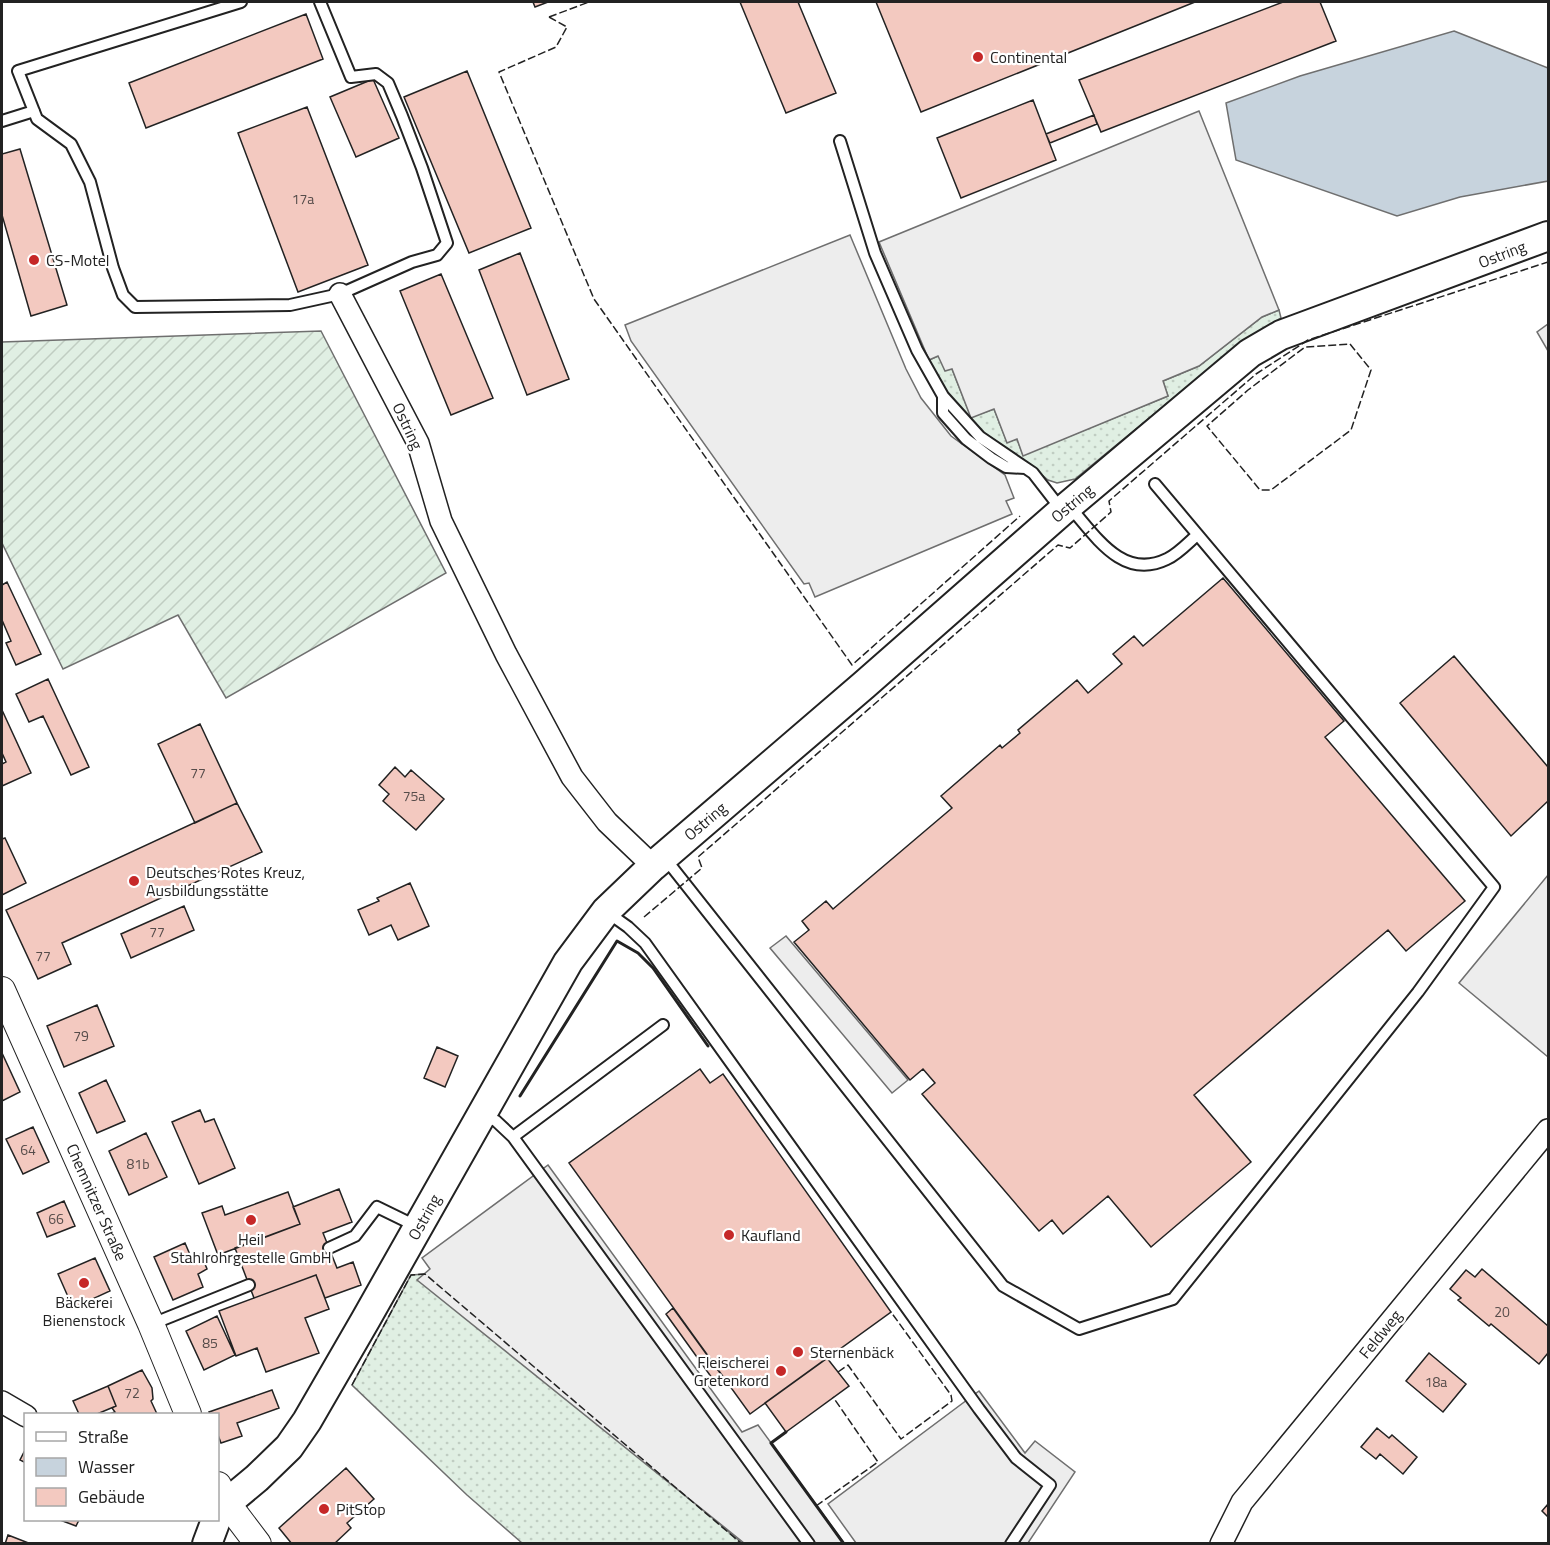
<svg xmlns="http://www.w3.org/2000/svg" width="1550" height="1545" font-family="'Titillium Web',sans-serif">
<style>
.grass{fill:url(#grass-dots);stroke:#6f6f6f;stroke-width:1.5}
.garden{fill:url(#garden-furrows);stroke:#6f6f6f;stroke-width:1.5}
.parking{fill:#ededed;stroke:#6f6f6f;stroke-width:1.5}
.water{fill:#c7d3dd;stroke:#6f6f6f;stroke-width:1.5}
.building{fill:#f3c9c0;stroke:#222;stroke-width:1.5}
.lines{fill:none;stroke-linecap:round;stroke-linejoin:round}
.service-casing{stroke:#222;stroke-width:14}
.minor-casing{stroke:#222;stroke-width:24}
.tertiary-casing{stroke:#222;stroke-width:28}
.secondary-casing{stroke:#222;stroke-width:32}
.service{stroke:#fff;stroke-width:10}
.minor{stroke:#fff;stroke-width:21}
.tertiary{stroke:#fff;stroke-width:26}
.secondary{stroke:#fff;stroke-width:28}
.fence{stroke:#222;stroke-width:1.5;stroke-dasharray:8 3;stroke-linecap:butt}
.wall{stroke:#222;stroke-width:3}
.poi-dot{fill:#c62828;stroke:#fff;stroke-width:2}
.labels{text-anchor:middle;stroke-width:4.5;stroke-linejoin:round;paint-order:stroke}
.number-label{font-size:14px;fill:#564c4a}
.poi-label{font-size:16px;fill:#222;stroke:#fff;text-anchor:start}
.street-label{font-size:16px;fill:#222;stroke:#fff}
</style>
<defs>
<pattern id="grass-dots" width="8" height="8" patternUnits="userSpaceOnUse" patternTransform="scale(1.5)"><rect width="8" height="8" fill="#e0efe3"/><path d="M2 2h.1M6 6h.1" fill="none" stroke="#c0cdc2" stroke-width="1.8" stroke-linecap="round"/></pattern>
<pattern id="garden-furrows" width="10" height="10" patternUnits="userSpaceOnUse" patternTransform="scale(1.5)"><rect width="10" height="10" fill="#e0efe3"/><path d="M-1 1l2-2M0 10L10 0M9 11l2-2" fill="none" stroke="#c0cdc2"/></pattern>
</defs>
<rect width="100%" height="100%" fill="#fff"/>
<!-- grass -->
<path class="grass" d="M1279,310L1281,318L1244,340L1075,479L1057,483L1048,480L1030,465L979,429L942,388L929,360L938,356L952,369L971,417L994,409L1007,442L1017,439L1023,455L1168,396L1163,381L1199,366L1262,317Z
M425,1274L742,1543H522L467,1495L352,1385L411,1275Z"/>
<!-- garden -->
<path class="garden" d="M321,331L446,573L226,698L178,615L63,669L2,543V342Z"/>
<!-- parking -->
<path class="parking" d="M1199,111L1279,310L1262,317L1199,366L1163,381L1168,396L1023,456L1017,439L1007,443L994,409L971,418L952,369L945,371L938,356L929,360L879,242Z
M850,235L906,369L921,398L951,436L1005,475L1014,498L1006,501L1012,514L815,597L809,583L804,584L631,341L625,325Z
M1548,324V351L1537,332Z
M1548,875V1057L1459,983Z
M786,936L908,1080L892,1093L770,948Z
M548,1165L742,1432L758,1425L844,1543H744L417,1280L430,1269L422,1258Z
M979,1391L1025,1453L1035,1441L1075,1472L1028,1543H856L828,1504Z"/>
<!-- water -->
<path class="water" d="M1454,31L1548,68V181L1460,197L1397,216L1236,160L1226,103L1300,76Z"/>
<!-- building -->
<path class="building" d="M533,2H548L535,7Z
M740,2H798L836,93L786,113Z
M876,2H1195L921,112Z
M1283,2H1320L1336,41L1101,132L1079,80Z
M306,14L323,59L146,128L129,83Z
M467,71L531,228L469,253L404,97Z
M373,79L399,138L356,157L330,97Z
M1033,100L1056,160L961,198L937,138Z
M307,107L368,265L298,292L238,133Z
M1094,115L1097,124L1050,143L1046,134Z
M20,149L67,305L31,316L2,215V154Z
M520,253L569,379L527,395L479,270Z
M441,274L493,398L451,415L400,291Z
M1223,578L1344,721L1325,737L1465,901L1406,951L1388,930L1194,1095L1251,1162L1151,1247L1108,1196L1063,1234L1052,1220L1039,1231L922,1094L935,1083L923,1069L910,1080L794,942L809,930L802,921L826,901L833,909L952,808L941,796L1000,745L1002,748L1020,733L1018,730L1077,680L1088,693L1122,664L1113,654L1134,636L1143,646Z
M7,582L41,654L16,665L6,643L11,641L2,620V585Z
M1454,656L1548,767V801L1511,836L1400,703Z
M48,679L89,767L71,775L43,716L29,722L16,694Z
M2,710L31,773L2,786V764L6,762L2,753Z
M200,724L237,803L195,823L158,744Z
M395,767L405,777L411,770L444,799L416,830L383,801L389,794L379,785Z
M237,803L262,852L62,943L71,964L38,979L6,910Z
M5,838L26,883L2,895V839Z
M410,883L429,926L398,940L391,925L369,935L358,910L379,901L377,898Z
M184,906L194,930L131,958L121,934Z
M97,1005L114,1046L64,1067L47,1026Z
M437,1047L458,1056L445,1087L424,1078Z
M2,1053L20,1092L2,1101Z
M700,1069L710,1083L723,1074L891,1312L750,1414L569,1163Z
M106,1080L125,1121L97,1133L79,1093Z
M200,1110L205,1122L214,1119L235,1168L199,1184L172,1122Z
M33,1127L49,1162L23,1174L6,1139Z
M146,1133L167,1177L129,1195L109,1151Z
M339,1189L352,1222L323,1233L337,1268L353,1262L361,1285L325,1298L316,1275L254,1298L235,1248L300,1224L293,1207Z
M288,1192L300,1224L218,1255L202,1213L222,1206L225,1215Z
M64,1201L75,1226L47,1237L37,1213Z
M185,1243L191,1257L201,1254L207,1269L198,1274L203,1287L173,1300L154,1257Z
M95,1258L110,1291L73,1308L58,1274Z
M1482,1269L1548,1326V1353L1539,1364L1491,1324L1489,1326L1458,1300L1461,1298L1450,1289L1466,1270L1475,1277Z
M316,1275L329,1309L305,1318L319,1353L266,1372L257,1348L236,1356L219,1311Z
M673,1308L723,1377L721,1379L712,1378L666,1314Z
M217,1316L235,1355L204,1370L186,1331Z
M1429,1353L1466,1384L1443,1412L1406,1381Z
M827,1358L849,1386L786,1432L765,1403Z
M142,1370L152,1388L153,1399L151,1401L157,1414H109L115,1412L112,1408L116,1406L108,1386Z
M108,1386L116,1406L97,1414H79L73,1401Z
M272,1390L279,1408L237,1423L242,1436L221,1443L218,1435V1414H210L209,1412Z
M1377,1428L1389,1438L1392,1435L1417,1457L1403,1474L1380,1454L1376,1459L1361,1447Z
M26,1448V1463L20,1460Z
M346,1468L374,1499L347,1523L351,1528L334,1544H292L279,1528Z
M1548,1504V1517L1542,1511Z
M60,1520H79L76,1526Z
M8,1535L31,1544H5Z"/>
<g class="lines">
<defs>
<path id="service" d="M241,2L18,71L37,119L71,144L90,182L113,268L123,295L135,307L290,305L340,294L412,262L437,255L447,243L422,168L402,116L388,83L376,74L351,77L320,2
M2,121L34,111
M840,141L875,253L917,350L943,396L980,437L1033,473L1061,509
M943,396V413L966,439L991,458L1006,467L1025,468
M1069,506C1095,535 1122,581 1167,559C1178,554 1188,543 1197,535
M664,857L1003,1286L1079,1329L1173,1299L1418,992L1494,887L1155,484
M607,912L628,927L645,943L979,1409L1016,1458L1050,1485L1011,1544
M482,1114L496,1121L513,1137L809,1544
M513,1137L663,1025
M329,1248L355,1236L377,1207L418,1227
M152,1324L249,1285"/>
<path id="minor" d="M340,294L418,443L441,521L506,654L572,777L607,822L653,866
M2,1402L26,1416
M1221,1544L1242,1502L1548,1130"/>
<path id="tertiary" d="M2,990L151,1324L188,1414
M218,1485L227,1503L258,1544"/>
<path id="secondary" d="M218,1517L227,1503L257,1478L289,1447L307,1421L366,1319L568,962L606,911L653,866L864,685L1062,511L1250,353L1281,335L1548,236
M207,1544L216,1520"/>
</defs>
<!-- service casing -->
<use href="#service" class="service-casing"/>
<!-- minor casing -->
<use href="#minor" class="minor-casing"/>
<!-- tertiary casing -->
<use href="#tertiary" class="tertiary-casing"/>
<!-- secondary casing -->
<use href="#secondary" class="secondary-casing"/>
<!-- service -->
<use href="#service" class="service"/>
<!-- minor -->
<use href="#minor" class="minor"/>
<!-- tertiary -->
<use href="#tertiary" class="tertiary"/>
<!-- secondary -->
<use href="#secondary" class="secondary"/>
<!-- fence -->
<path class="fence" d="M549,17L567,27L556,47L499,72L594,299L852,665L1020,516
M549,17L589,2
M1350,344L1371,370L1351,430L1271,490H1260L1207,426L1248,390L1305,347Z
M644,917L702,868L698,857L1058,545L1070,548L1111,512L1109,501L1256,374L1308,340L1548,262
M838,1372L848,1365L901,1439L952,1401L951,1395L891,1312
M352,1385L411,1275L425,1274L742,1544
M816,1506L878,1462L833,1397"/>
<!-- wall -->
<path class="wall" d="M520,1096L617,941L638,953L653,968L708,1046
M786,1432L771,1443L844,1544"/>
</g>
<!-- markers -->
<g class="poi-dot">
<circle cx="978" cy="57" r="6"/>
<circle cx="34" cy="260" r="6"/>
<circle cx="134" cy="881" r="6"/>
<circle cx="251" cy="1220" r="6"/>
<circle cx="729" cy="1235" r="6"/>
<circle cx="84" cy="1283" r="6"/>
<circle cx="798" cy="1352" r="6"/>
<circle cx="781" cy="1371" r="6"/>
<circle cx="324" cy="1509" r="6"/>
</g>
<g class="labels">
<!-- number labels -->
<g class="number-label">
<text x="303" y="204">17a</text>
<text x="198" y="778">77</text>
<text x="414" y="801">75a</text>
<text x="157" y="937">77</text>
<text x="43" y="961">77</text>
<text x="81" y="1041">79</text>
<text x="28" y="1155">64</text>
<text x="138" y="1169">81b</text>
<text x="56" y="1224">66</text>
<text x="1502" y="1317">20</text>
<text x="210" y="1348">85</text>
<text x="1436" y="1387">18a</text>
<text x="132" y="1398">72</text>
</g>
<!-- poi labels -->
<g class="poi-label">
<text x="990" y="63">Continental</text>
<text x="46" y="266">CS-Motel</text>
<text x="146" y="878">Deutsches Rotes Kreuz,<tspan x="146" dy="18">Ausbildungsstätte</tspan></text>
<text x="741" y="1241">Kaufland</text>
<text x="251" y="1245" text-anchor="middle">Heil<tspan x="251" dy="18">Stahlrohrgestelle GmbH</tspan></text>
<text x="84" y="1308" text-anchor="middle">Bäckerei<tspan x="84" dy="18">Bienenstock</tspan></text>
<text x="810" y="1358">Sternenbäck</text>
<text x="769" y="1368" text-anchor="end">Fleischerei<tspan x="769" dy="18">Gretenkord</tspan></text>
<text x="336" y="1515">PitStop</text>
</g>
<!-- street labels -->
<g class="street-label">
<text transform="translate(1502 254) rotate(-21)" y="6">Ostring</text>
<text transform="translate(408 426) rotate(65)" y="6">Ostring</text>
<text transform="translate(1072 503) rotate(-40)" y="6">Ostring</text>
<text transform="translate(705 821) rotate(-40)" y="6">Ostring</text>
<text transform="translate(97 1202) rotate(66)" y="6">Chemnitzer Straße</text>
<text transform="translate(424 1217) rotate(-61)" y="6">Ostring</text>
<text transform="translate(1380 1334) rotate(-51)" y="6">Feldweg</text>
</g>
</g>
<!-- border -->
<rect width="1550" height="1545" fill="none" stroke="#222222" stroke-width="6"/>
<!-- legend -->
<rect x="24" y="1413" width="195" height="108" fill="#ffffff" stroke="#a7a7a7" stroke-width="1.5"/>
<rect x="36" y="1432" width="30" height="9" fill="#ffffff" stroke="#a7a7a7" stroke-width="1.5"/>
<text x="78" y="1443" font-size="18" fill="#222222">Straße</text>
<rect x="36" y="1458" width="30" height="18" fill="#c7d3dd" stroke="#a7a7a7" stroke-width="1.5"/>
<text x="78" y="1473" font-size="18" fill="#222222">Wasser</text>
<rect x="36" y="1488" width="30" height="18" fill="#f3c9c0" stroke="#a7a7a7" stroke-width="1.5"/>
<text x="78" y="1503" font-size="18" fill="#222222">Gebäude</text>
</svg>
